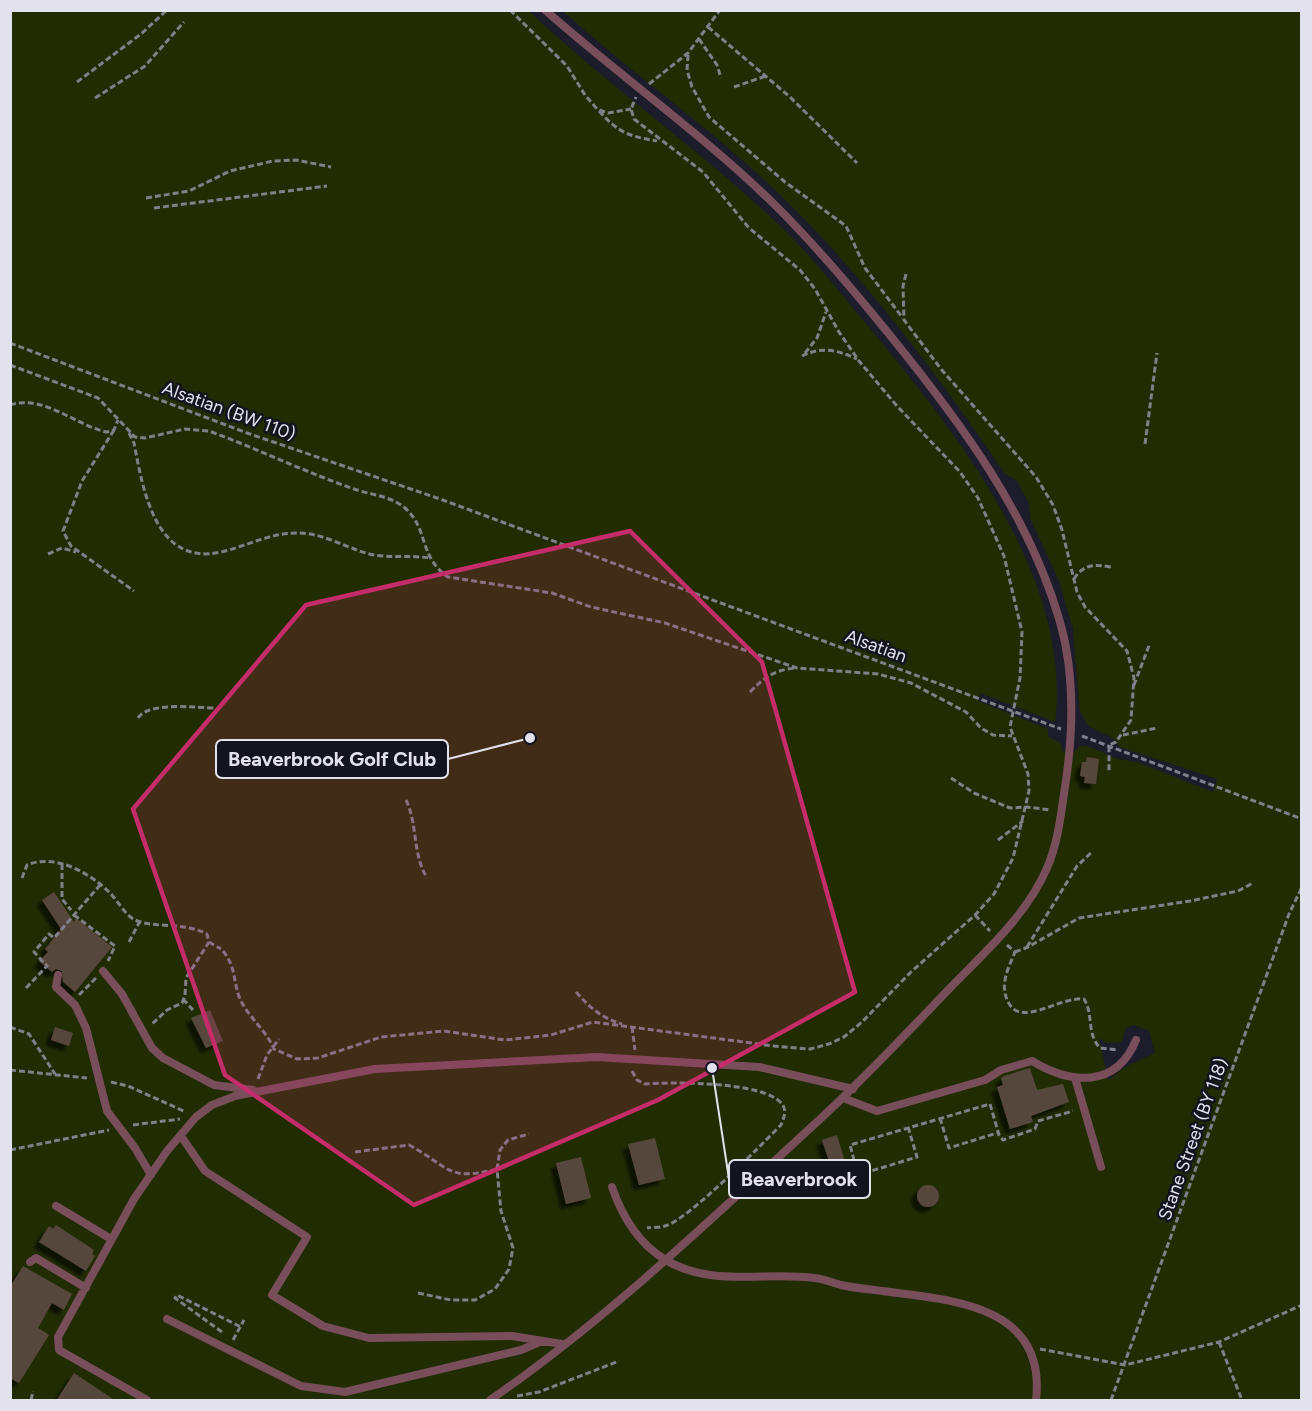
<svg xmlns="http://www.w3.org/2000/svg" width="1312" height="1411" font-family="Figtree,sans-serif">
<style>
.green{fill:#212c03;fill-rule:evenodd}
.building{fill:#57473e;filter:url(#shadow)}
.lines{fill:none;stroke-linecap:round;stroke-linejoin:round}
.path{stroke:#807f8b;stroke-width:3;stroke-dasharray:6 3;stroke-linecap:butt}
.lane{stroke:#774e5a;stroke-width:8}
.marked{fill:#c52c6a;fill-opacity:0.2;stroke:#c52c6a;stroke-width:4.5;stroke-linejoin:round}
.labels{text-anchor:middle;stroke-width:5;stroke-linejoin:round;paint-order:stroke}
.street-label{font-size:18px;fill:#e3e2ec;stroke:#141320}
.leader{fill:none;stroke:#e3e2ec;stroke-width:2}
.callout-dot{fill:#e3e2ec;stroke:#141320;stroke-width:2}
.callout{fill:#141320;stroke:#e3e2ec;stroke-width:2}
.callout-label{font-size:20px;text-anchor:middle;font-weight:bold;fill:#e3e2ec}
</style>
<defs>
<filter id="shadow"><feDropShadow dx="-5.5" dy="5.5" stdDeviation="1.5" flood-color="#0009"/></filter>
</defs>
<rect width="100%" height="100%" fill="#1d1c2a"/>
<!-- green -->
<path class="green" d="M10,11H529C608,86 698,148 777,223C810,254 839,291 868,326C955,431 1073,577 1055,722L980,693L978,701L1048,729V736L1060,743L1063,751L1074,753L1079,746H1087L1118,759L1137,762L1213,792L1217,779L1120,747L1113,738L1088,726L1080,712L1073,629L1059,581L1030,518L1029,503L1016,480L1005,474C937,373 862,273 774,189C707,125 631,73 563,11H1301V1400H11ZM1134,1025L1149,1031L1155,1053L1125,1067L1108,1080L1099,1038L1106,1043L1122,1042L1125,1029Z"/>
<!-- building -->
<path class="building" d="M1087,757L1099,759L1096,784L1084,783L1085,777L1080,776L1082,762H1086Z
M54,892L74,922L76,918L112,947L75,992L63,982L62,971L56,969L52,972L39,961L48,952L45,949L61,929L42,900Z
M210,1010L223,1041L206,1048L191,1018Z
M55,1027L73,1033L69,1046L51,1040Z
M1030,1068L1037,1090L1063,1084L1069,1102L1031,1116L1033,1122L1010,1129L997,1087L1003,1085L1001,1078L1004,1076Z
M837,1135L848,1172L834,1176L822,1140Z
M655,1138L665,1179L639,1185L628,1144Z
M581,1157L591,1198L566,1204L556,1163Z
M917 1196a11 11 0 1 1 22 0a11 11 0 1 1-22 0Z
M56,1225L94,1250L92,1254L95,1256L86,1271L39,1242L49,1226L53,1229Z
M23,1266L72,1294L64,1310L52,1303L38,1328L49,1335L19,1383L10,1378V1287Z
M74,1373L116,1401H56Z"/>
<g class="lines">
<!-- path -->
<path class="path" d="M510,10L567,66L585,95L597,109L608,113L631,109
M708,27L790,97L857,163
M699,39L717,65L721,78
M688,55L687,70L692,87L709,117L785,182L846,226L865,268L902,317
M77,82L141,34L167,10
M649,84L688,53L720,10
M734,87L766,76
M95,98L145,66L184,22
M599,111C619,133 628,136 657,141
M146,198L189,191L230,171L273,161L296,160L331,167
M154,208L327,186
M906,274L903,286L904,320L941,369L1036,477L1053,505L1062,530L1077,592L1085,607L1127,651L1134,678L1131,720L1116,742L1109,745V773
M10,343L247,433L440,499L1061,729
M805,353L817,338L826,312
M802,356C821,346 838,350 857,359
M10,365L98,398L135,437L145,438L185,429L209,431C258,449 305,472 354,489C371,495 391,496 405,508C429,529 418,556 448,577L552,593L591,607L665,623L797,668L878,674L911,683L966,712L981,728L993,735L1012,736
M10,405C44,394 76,426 107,432L114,430L118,420
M114,430L82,481L63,531L71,546L134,591
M129,433L134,443C143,489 155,567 221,552C247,546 272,532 300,533C327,534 349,550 374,555C393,558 411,555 429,558
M1145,444L1157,353
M48,554L62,548L76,552
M1074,579C1083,564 1095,564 1111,567
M1134,685L1150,643
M750,692C765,677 774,670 795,668
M138,718C149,701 198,708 216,708
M1123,735L1157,728
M1082,736L1302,819
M951,778L974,793L1010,808L1027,807L1051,810
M406,800C418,825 412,853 427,878
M998,840L1023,821
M62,864V899L71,910
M22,878L27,865C55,853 90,873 110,893C118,901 125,915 135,920C156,929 181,921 207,934L209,942L186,978L185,996L182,1003L167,1010L151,1025
M74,915L115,946L108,961
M975,915L990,931
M129,942L140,921
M209,942L221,949
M1007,945L1015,952C1008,969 998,987 1010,1005C1023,1026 1062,996 1084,999C1094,1015 1086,1033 1100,1048L1118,1050
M1027,947L1077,866L1092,852
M223,951C236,966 233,982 240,999C249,1018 266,1030 274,1049L297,1059L318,1058L381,1037L444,1031L505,1040L551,1035L593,1022L774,1046L810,1049L829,1044L844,1037L862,1022L911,972L975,915L994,894L1013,858L1029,791L1028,774L1010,727L1020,678L1022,632L1004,556L978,498L960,472L897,406L859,361L839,332L815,289L800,270L749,228L703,172L634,119L631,109L636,97
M1015,952L1028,947L1079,918L1190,901L1238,891L1253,883
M26,988L47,966L34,952L49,934L54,938L100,885
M576,992C590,1008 602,1018 622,1024
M79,995L96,978
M183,999L193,1010
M10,1027L29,1034L55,1074
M632,1027L635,1050
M10,1070L87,1078
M632,1071L637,1080L645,1084C673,1082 764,1081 782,1104C787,1110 784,1118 781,1125C761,1145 688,1220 665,1226C660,1228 652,1227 647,1228
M258,1079L267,1055L279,1039
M111,1082L128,1086L186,1112
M940,1118L949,1148L997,1133
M133,1125L180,1119
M908,1127L917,1157L858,1175L850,1145L990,1104L999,1135L1003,1140L1035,1129L1038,1121L1073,1111
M10,1150L109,1130
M355,1152L409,1145C450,1167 447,1182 497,1169
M418,1293L451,1300H475L495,1289L509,1269L513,1248L501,1211L497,1169L500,1150L508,1140L529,1134
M222,1332L175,1298L177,1295L241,1327
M233,1340L244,1320
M1219,1342L1242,1400
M1040,1349L1125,1365L1219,1342L1302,1305
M517,1396L539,1392L619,1361
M31,1400L33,1391
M1111,1400L1289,914L1302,887"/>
<!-- lane -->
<path class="lane" d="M103,971L122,994L152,1048L163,1058L214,1085L253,1090
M58,975L56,987L75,1005L86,1028L107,1111L135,1148L151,1175
M1075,1078L1101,1167
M843,1098L877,1111L985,1080L1001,1070L1032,1061C1070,1084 1116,1089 1136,1040
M181,1136L205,1171L307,1237L272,1295L323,1326L369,1338L512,1336L562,1344
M612,1187C622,1216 637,1242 664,1259C710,1288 765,1271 815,1278C824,1279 833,1283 841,1285C854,1288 868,1289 882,1291C950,1300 1047,1304 1036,1400
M56,1206L111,1239
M30,1262L36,1258L86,1288
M167,1319L301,1386L345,1392L521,1350L542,1341
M147,1400L59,1350L58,1337L134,1199L167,1151L196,1117L212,1105L235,1096L375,1069L597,1057L759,1067L853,1089
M490,1400C603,1322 704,1226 806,1132C856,1087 902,1038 949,989C984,953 1027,915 1047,868C1058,843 1061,814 1065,787C1073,735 1075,674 1060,622C1030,516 961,423 893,339C856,293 818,248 777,207C705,136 621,77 545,10"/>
</g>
<!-- marked area -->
<path class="marked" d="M630,531L762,662L855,992L658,1100L414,1205L225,1075L133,809L306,605Z"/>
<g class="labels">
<!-- street labels -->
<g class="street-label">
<text transform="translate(229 411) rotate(20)" y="6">Alsatian (BW 110)</text>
<text transform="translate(876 646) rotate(20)" y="6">Alsatian</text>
<text transform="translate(1193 1139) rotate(-70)" y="6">Stane Street (BY 118)</text>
</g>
</g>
<!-- callouts -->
<path class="leader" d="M530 738L448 759M712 1068L729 1179"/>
<g class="callout-dot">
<circle cx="530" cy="738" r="6"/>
<circle cx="712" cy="1068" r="6"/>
</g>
<g class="callout">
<rect x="216" y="740" width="232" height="38" rx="6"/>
<rect x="729" y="1160" width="141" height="38" rx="6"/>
</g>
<g class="callout-label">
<text x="332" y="766">Beaverbrook Golf Club</text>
<text x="799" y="1186">Beaverbrook</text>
</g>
<!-- border -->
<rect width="1312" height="1411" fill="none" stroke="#e3e2ec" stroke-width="24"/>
</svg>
